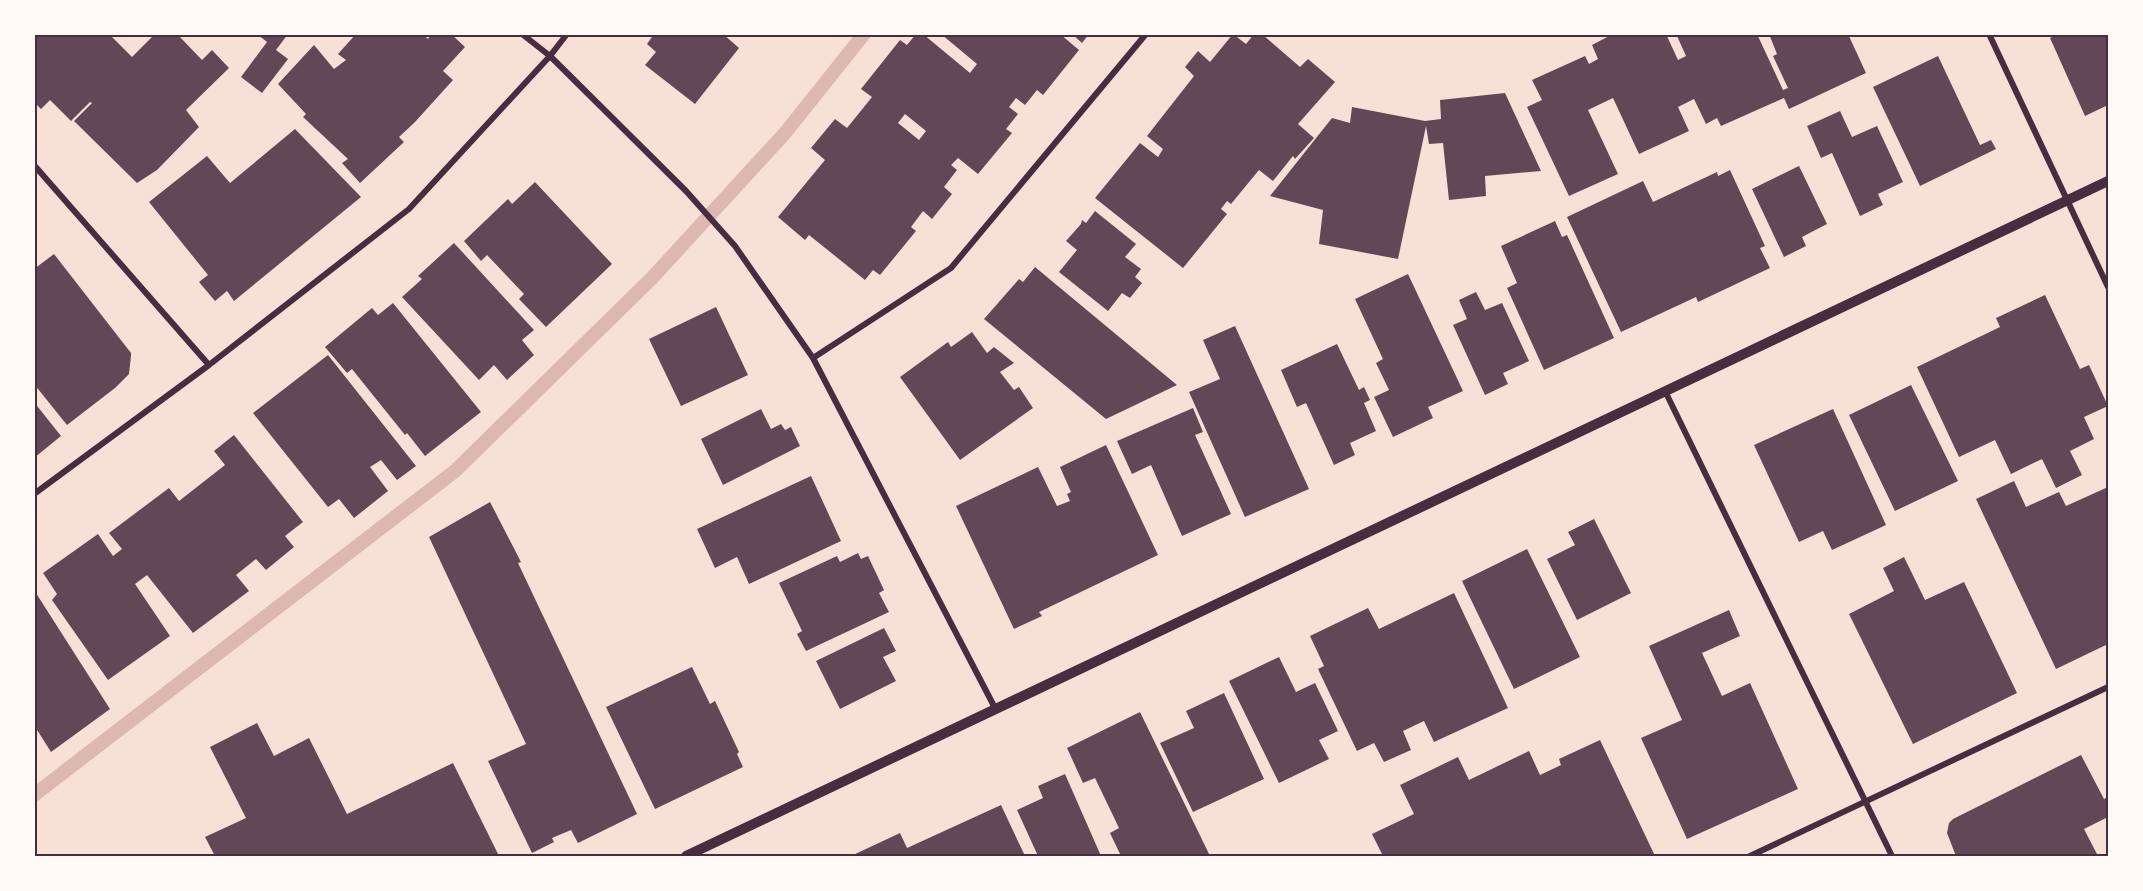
<svg xmlns="http://www.w3.org/2000/svg" width="2143" height="891" font-family="'PT Sans',sans-serif">
<style>
.lines{fill:none;stroke-linecap:round;stroke-linejoin:round}
.stream{stroke:#dcb8b0;stroke-width:14}
.building{fill:#644757;fill-rule:evenodd}
.minor{stroke:#4a2c40;stroke-width:6}
.tertiary{stroke:#4a2c40;stroke-width:10}
.neatline{fill:none;stroke:#4a2c40;stroke-width:2}
</style>
<rect width="100%" height="100%" fill="#f7e1d7"/>
<g class="lines">
<!-- stream -->
<path class="stream" d="M34,795L455,471L652,278L785,133L864,34"/>
</g>
<!-- building -->
<path class="building" d="M34,34H109L132,57L155,34H177L202,60L212,50L229,68L186,110L199,127L157,170L137,183L74,121L92,103L90,102L71,121L50,100L41,109L34,102Z
M257,34H288L276,50L288,59L262,93L241,77L267,42Z
M356,34H423L428,39L431,34H451L465,47L443,71L453,80L415,122L399,137L404,142L360,183L342,163L348,159L303,117L306,114L278,84L314,45L334,69L346,60L338,54Z
M654,34H723L739,48L695,104L645,65L656,52L647,44Z
M916,34H923L970,73L977,64L941,34H1060L1079,50L1043,95L1037,90L1025,105L1016,98L1009,107L1018,114L1006,129L1012,133L978,174L958,158L951,165L957,170L944,187L952,194L932,219L923,211L911,227L916,231L880,275L873,270L865,280L809,235L805,240L778,217L825,160L811,148L835,119L847,128L872,97L861,89L900,40L907,45ZM905,114L926,131L919,140L898,123Z
M1072,34H1089L1082,43Z
M1233,34L1246,44L1254,34H1262L1300,67L1308,59L1335,82L1298,124L1314,138L1295,159L1293,156L1273,181L1259,170L1231,204L1227,201L1221,209L1227,214L1183,268L1095,198L1140,143L1158,157L1163,149L1147,136L1194,76L1185,67L1198,51L1210,62Z
M1613,34H1666L1678,60L1686,56L1677,36L1681,34H1757L1783,90L1788,88L1773,56L1777,54L1769,34H1848L1866,73L1789,109L1784,98L1721,126L1717,118L1706,124L1694,99L1678,107L1689,131L1639,154L1613,98L1588,110L1618,174L1569,196L1527,107L1542,100L1532,80L1585,56L1589,64L1598,59L1592,45Z
M2058,34H2108V105L2085,116L2050,38Z
M1938,56L1980,145L1991,140L1996,149L1920,186L1873,87Z
M1505,93L1541,171L1485,176L1486,196L1449,200L1443,143L1429,144L1426,126L1398,259L1319,244L1323,210L1270,196L1332,118L1350,123L1352,107L1425,121L1441,119L1440,100Z
M1840,111L1852,137L1877,126L1903,182L1878,194L1883,205L1860,216L1832,153L1821,158L1807,126Z
M295,129L361,197L234,301L227,291L215,301L199,282L208,275L149,202L207,156L230,183Z
M1799,166L1827,224L1802,237L1806,246L1784,257L1752,189Z
M1730,170L1765,246L1760,248L1770,268L1698,302L1696,297L1621,332L1567,217L1643,181L1653,202L1717,172L1718,176Z
M535,182L612,264L546,327L519,299L524,294L487,255L481,261L464,241L508,199L512,204Z
M1095,211L1136,244L1125,257L1141,269L1135,277L1142,283L1130,298L1122,293L1108,311L1059,272L1077,250L1066,241L1081,224L1082,220L1086,223Z
M1555,221L1562,237L1567,235L1614,338L1544,370L1507,288L1517,283L1501,246Z
M454,243L534,330L522,340L534,355L507,380L494,365L479,380L402,297L422,279L418,276Z
M54,254L131,353V356L129,374L115,388L67,425L34,384V269Z
M1035,267L1177,385L1106,419L984,319L1019,279L1023,282Z
M1408,274L1463,391L1428,407L1433,418L1393,437L1374,397L1389,390L1376,363L1383,359L1355,299Z
M1476,292L1485,310L1502,303L1529,361L1503,373L1508,384L1485,395L1453,325L1467,319L1459,300Z
M2045,295L2080,369L2089,365L2108,406L2084,417L2094,439L2070,451L2082,475L2056,488L2042,459L2011,474L1995,440L1959,457L1917,367L2000,327L1996,318Z
M393,303L481,412L425,456L407,433L405,435L352,369L347,373L325,347L372,308L378,315Z
M716,307L748,375L681,406L649,339Z
M1235,326L1309,489L1245,517L1189,392L1220,379L1203,340Z
M972,332L987,353L994,347L1014,363L1000,372L1014,390L1019,387L1033,408L960,460L900,377L948,342L951,347Z
M1337,344L1359,390L1364,387L1370,400L1364,403L1376,431L1350,443L1355,455L1334,465L1306,403L1297,407L1281,370Z
M328,355L416,466L397,480L381,460L370,467L388,491L354,518L339,499L328,507L253,413Z
M1911,385L1958,481L1895,511L1849,415Z
M34,402L61,436L34,458Z
M1193,408L1203,432L1195,435L1231,514L1182,536L1151,465L1132,474L1117,441Z
M761,409L771,429L781,424L785,430L791,427L800,446L723,485L701,439Z
M1833,409L1886,525L1832,550L1823,531L1799,542L1754,445Z
M234,435L303,522L285,536L294,547L266,570L256,559L236,575L249,591L193,633L147,575L135,584L170,636L108,680L52,600L57,594L43,573L98,534L113,556L122,549L109,533L169,488L179,501L225,465L214,451Z
M1106,445L1158,555L1039,612L1042,616L1014,629L956,506L1038,467L1057,506L1070,501L1067,494L1071,492L1060,467Z
M811,476L841,541L749,584L737,557L715,568L697,529Z
M2014,481L2026,507L2059,492L2066,506L2108,487V644L2056,669L1976,499Z
M490,502L521,562L518,563L637,814L578,843L571,830L552,838L554,842L532,853L488,761L526,744L429,537Z
M1594,519L1631,593L1577,620L1547,559L1575,545L1568,532Z
M1527,549L1580,657L1514,689L1462,581Z
M858,553L861,559L868,556L884,590L879,593L889,612L806,651L797,634L802,631L779,583L837,556L840,562Z
M1904,557L1925,600L1964,582L2017,693L1913,744L1849,614L1894,591L1883,568Z
M34,590L110,709L51,752L34,725Z
M1454,593L1508,708L1434,742L1424,721L1403,731L1411,750L1384,762L1374,743L1357,751L1318,669L1324,666L1310,636L1368,608L1379,629Z
M1729,610L1740,636L1702,653L1722,696L1750,683L1798,789L1687,839L1641,738L1682,720L1649,646Z
M884,628L896,651L883,657L896,681L840,709L816,661Z
M1279,657L1296,692L1315,683L1338,731L1319,740L1329,759L1279,783L1229,681Z
M692,667L710,704L715,701L739,752L737,754L743,767L655,809L606,707Z
M1224,693L1264,779L1193,812L1160,743L1194,728L1186,711Z
M1140,712L1210,856H1121L1110,833L1119,828L1095,778L1083,783L1067,748Z
M257,723L274,756L309,738L347,814L453,763L499,856H215L205,837L246,818L210,747Z
M1600,740L1655,856H1383L1372,834L1414,814L1400,785L1458,757L1469,780L1529,751L1540,775L1561,765L1559,759Z
M2081,755L2104,799L2108,797V817L2084,829L2098,856H1956L1947,833L1949,823L1953,819Z
M1065,774L1101,856H1038L1017,810L1043,798L1038,786Z
M1001,805L1025,856H851L900,833L907,848Z"/>
<g class="lines">
<!-- minor -->
<path class="minor" d="M522,34L550,56L686,191L735,246L813,358L995,708
M1989,34L2108,287
M34,165L209,365
M813,358L951,268L1146,34
M1665,391L1892,856
M34,494L209,365L409,209L550,56L567,34
M1750,856L2108,687"/>
<!-- tertiary -->
<path class="tertiary" d="M686,856L2108,181"/>
</g>
<!-- border -->
<rect width="2143" height="891" fill="none" stroke="#fffaf5" stroke-width="72"/>
<rect x="36" y="36" width="2071" height="819" class="neatline"/>
</svg>
